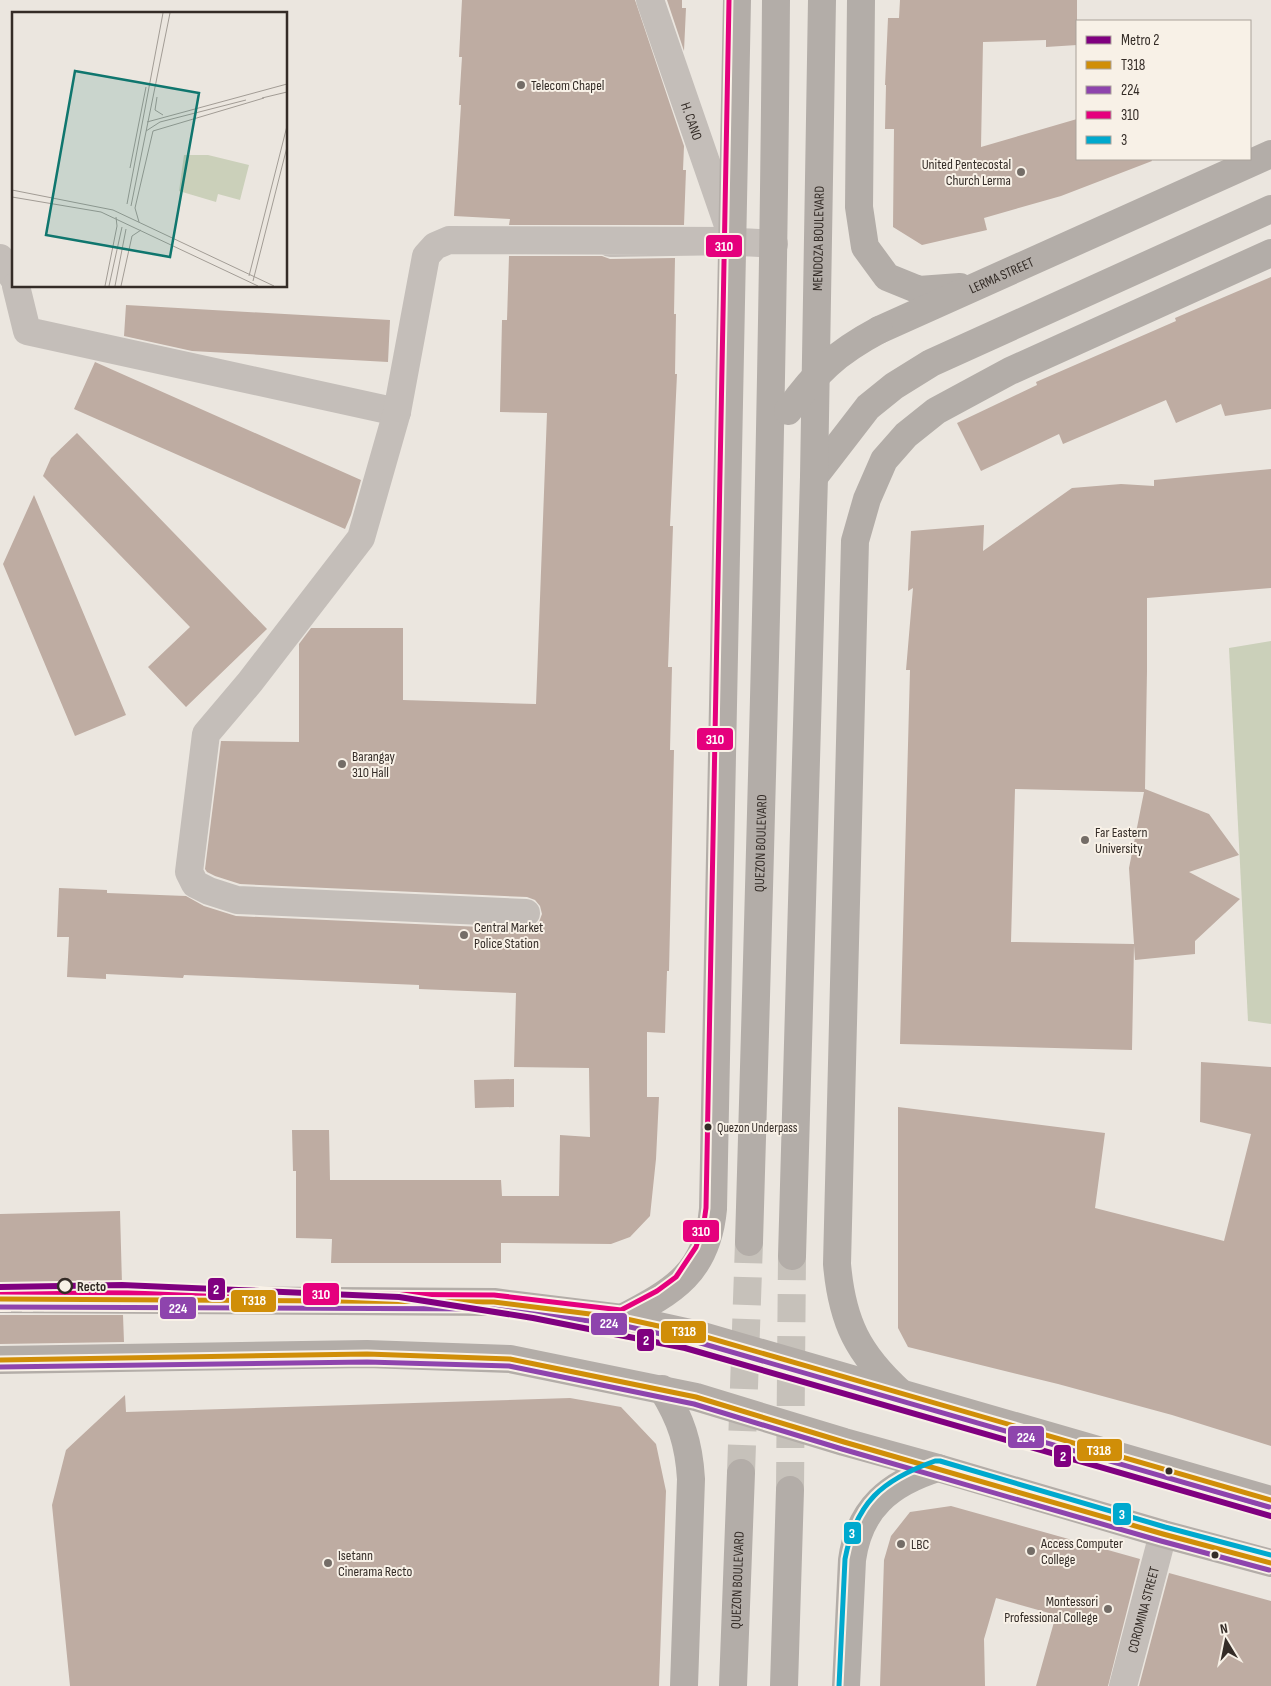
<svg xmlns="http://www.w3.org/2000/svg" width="1271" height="1686" font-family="'Sofia Sans Condensed',sans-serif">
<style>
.green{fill:#cbd0ba}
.building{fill:#beaca2;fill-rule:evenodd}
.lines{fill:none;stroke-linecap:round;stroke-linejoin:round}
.major-tunnel{stroke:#c6c1ba;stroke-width:28;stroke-dasharray:28 14;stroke-linecap:butt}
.minor{stroke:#c4beb9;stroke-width:28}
.major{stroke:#b3ada8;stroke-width:28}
.rail-casing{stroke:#aca7a3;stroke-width:5.5}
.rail{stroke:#f8f1e7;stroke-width:4;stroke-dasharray:11;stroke-linecap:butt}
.major-bridge{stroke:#b3ada8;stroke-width:28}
.bus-1-casing{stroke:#f8f1e7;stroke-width:9}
.bus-2-casing{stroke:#f8f1e7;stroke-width:9}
.bus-3-casing{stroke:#f8f1e7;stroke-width:9}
.bus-4-casing{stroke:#f8f1e7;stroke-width:9}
.bus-1{stroke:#d08e08;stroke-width:5}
.bus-2{stroke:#8e44ad;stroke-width:5}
.bus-3{stroke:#e5007d;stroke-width:5}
.bus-4{stroke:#00a9ce;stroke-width:5}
.metro-1-casing{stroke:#f8f1e7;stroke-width:10}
.metro-1{stroke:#800080;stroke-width:6}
.poi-dot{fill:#746d67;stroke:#f8f1e7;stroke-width:2}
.bus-dot{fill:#342c27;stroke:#f8f1e7;stroke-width:2}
.stop-dot{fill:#f8f1e7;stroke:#342c27;stroke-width:2.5}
.labels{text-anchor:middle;stroke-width:4;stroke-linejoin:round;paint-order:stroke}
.bus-label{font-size:13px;fill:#342c27;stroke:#f8f1e7;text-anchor:start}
.poi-label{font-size:14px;fill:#342c27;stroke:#f8f1e7;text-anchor:start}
.street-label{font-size:14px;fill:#342c27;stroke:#f8f1e7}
.stop-label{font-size:14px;font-weight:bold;fill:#342c27;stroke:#f8f1e7;text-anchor:start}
.inset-road{fill:none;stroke:#a29c95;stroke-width:1}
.view{fill:#0f766e;fill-opacity:0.15;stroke:#0f766e;stroke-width:2.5}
.inset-edge{fill:none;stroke:#342c27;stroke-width:2.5}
.line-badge{stroke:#f8f1e7;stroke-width:2}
.badge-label{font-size:14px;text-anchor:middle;font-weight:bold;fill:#fff}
</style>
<rect width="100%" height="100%" fill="#ebe6df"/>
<!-- green -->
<path class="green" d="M1271,641V1024L1248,1021L1229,648Z"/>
<!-- building -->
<path class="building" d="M462,0H635L684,146L683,170H686L684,225H509L510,219L454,216L461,105H459L462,57H459Z
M667,0H682V8H686L684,51Z
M900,0H1077V45L1046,47V40L983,42L981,147L1077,119V159H1151L1152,161L1061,196L984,218L987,230L922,245L893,227L894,129H885L886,85H885L888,18H899Z
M509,256H602L610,259L675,258L674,314H676L675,374H677L670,526H673L668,667H672L670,750H674L669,971H667L665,1033L647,1032V1097H659L656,1159L650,1216L630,1237L611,1244L501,1243V1263H331L332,1239L296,1238V1171H293L292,1130H329L330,1180H501L502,1196H559L560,1135L590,1137L589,1068L514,1067L516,993L419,989V985L184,975L183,978L106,974V979L67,977L69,937H57L59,888L107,890V893L186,896L204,906L236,916L525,929L533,927L539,922L542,914L540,906L535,900L527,897L240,884L215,876L207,872L205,869L221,741L299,742V644L311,628H403V700L536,704L547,413L500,412L502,320H507Z
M1271,277V409L1225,416L1221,404L1176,423L1166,400L1063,444L1059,434L981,471L957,423L1037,385L1036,382L1176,321L1175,318Z
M126,305L390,320L388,362L192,351L124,336Z
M95,362L361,480L351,515L345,529L74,409Z
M77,433L267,629L186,707L148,667L190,627L43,476L51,458Z
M1271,469V588L1147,598V671L1145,789L1209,814L1239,855L1189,872L1240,899L1195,941V954L1135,960L1134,945L1132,1050L900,1044L910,670H906L913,588L908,591L911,531L984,525L983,551L1072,488L1121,484L1154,486V480ZM1015,789L1144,792L1129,868L1134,944L1011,942Z
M34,495L126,715L75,736L3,564Z
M1201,1062L1271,1067V1446L1172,1415L1058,1384L908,1347L898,1328V1107L1105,1133L1095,1208L1224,1241L1251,1134L1200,1122Z
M514,1079V1107L475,1108L474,1080Z
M120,1211L122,1284L0,1283V1214Z
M0,1315H123L124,1342L0,1344Z
M125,1395L126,1412L570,1398L621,1407L656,1444L666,1491L659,1686H70L52,1505L66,1450Z
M951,1506L1140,1559L1108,1686H1036L1056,1615L996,1598L984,1639L985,1686H880L884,1560L891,1536L910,1512Z
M1169,1573L1271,1601V1686H1139Z"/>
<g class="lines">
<!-- major-tunnel -->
<path class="major-tunnel" d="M741,1473L749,1242
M790,1490L792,1256"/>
<!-- minor -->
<g class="minor">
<path id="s1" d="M650,0L732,237"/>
<path d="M0,258L14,279"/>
<path d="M16,286L27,331L397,412"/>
<path d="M526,913L237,900L209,891L195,884L189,872L206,734L250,682L361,538L397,412L426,256L435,246L449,240L733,241L610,243C665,242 719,240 774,244"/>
<path id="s2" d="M1123,1686L1163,1534"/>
</g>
<!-- major -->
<g class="major">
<path d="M861,0L859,207L865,247L887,277L919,290L960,287"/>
<path id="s3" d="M879,330L1271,154"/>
<path d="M814,477L868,407L894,386L931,363L1271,209"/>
<path id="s4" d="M749,1242C761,828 773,414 776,0"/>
<path id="s5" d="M792,1256L814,477L822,0"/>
<path d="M0,1299L494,1302L622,1318L699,1335L1271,1500"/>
<path d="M622,1318C674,1291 707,1272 713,1209L737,0"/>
<path d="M0,1360L367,1354L510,1359L696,1397L844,1442L938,1468L1163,1534L1271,1563"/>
<path d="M662,1389C681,1419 689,1444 691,1479L684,1686"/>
<path d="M901,1393C858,1354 842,1322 837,1264L855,541L867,499L884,460L906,435L936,411L1010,371L1271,253"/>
<path id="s6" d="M733,1686L741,1473"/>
<path d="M784,1686L790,1490"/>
<path d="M846,1686L852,1560C859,1508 890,1483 938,1468"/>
</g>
<defs>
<path id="rail" d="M0,1310L107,1308"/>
</defs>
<!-- rail casing -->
<use href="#rail" class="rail-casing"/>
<!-- rail -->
<use href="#rail" class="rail"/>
<!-- major-bridge -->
<path class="major-bridge" d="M788,411C816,372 836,353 879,330"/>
<defs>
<path id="bus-1" d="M0,1299L494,1302L622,1318L699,1335L1271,1500
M0,1360L367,1354L510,1359L696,1397L844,1442L1163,1534L1271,1563"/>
<path id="bus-2" d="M0,1307L494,1309L621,1325L697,1342L1269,1507
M0,1367L367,1362L509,1366L694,1404L842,1449L1161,1541L1269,1570"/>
<path id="bus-3" d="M0,1292L494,1295L621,1310L657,1291L676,1277L696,1247L704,1222L706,1208L729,0"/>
<path id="bus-4" d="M839,1686L845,1559C856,1502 882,1480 935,1461H940L1165,1527L1271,1555"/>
</defs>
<!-- bus-1 casing -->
<use href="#bus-1" class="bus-1-casing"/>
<!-- bus-2 casing -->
<use href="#bus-2" class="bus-2-casing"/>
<!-- bus-3 casing -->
<use href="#bus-3" class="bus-3-casing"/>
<!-- bus-4 casing -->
<use href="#bus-4" class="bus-4-casing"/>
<!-- bus-1 -->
<use href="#bus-1" class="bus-1"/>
<!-- bus-2 -->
<use href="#bus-2" class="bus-2"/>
<!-- bus-3 -->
<use href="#bus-3" class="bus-3"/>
<!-- bus-4 -->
<use href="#bus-4" class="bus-4"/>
<defs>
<path id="metro-1" d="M0,1287L122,1285L399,1297L533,1318L685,1348L1271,1516"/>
</defs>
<!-- metro-1 casing -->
<use href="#metro-1" class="metro-1-casing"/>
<!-- metro-1 -->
<use href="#metro-1" class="metro-1"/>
</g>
<!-- markers -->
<g class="poi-dot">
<circle cx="521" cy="85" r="5"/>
<circle cx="1021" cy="172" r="5"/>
<circle cx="342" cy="764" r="5"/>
<circle cx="1085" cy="840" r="5"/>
<circle cx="464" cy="935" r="5"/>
<circle cx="901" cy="1544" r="5"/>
<circle cx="1031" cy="1551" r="5"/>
<circle cx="328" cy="1563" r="5"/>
<circle cx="1108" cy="1609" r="5"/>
</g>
<g class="bus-dot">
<circle cx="708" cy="1127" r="4.5"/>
<circle cx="1169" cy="1471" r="4.5"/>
<circle cx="1215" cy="1555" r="4.5"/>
</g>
<circle class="stop-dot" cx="65" cy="1286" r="7"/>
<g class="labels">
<!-- bus labels -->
<g class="bus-label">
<text x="717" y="1132">Quezon Underpass</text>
</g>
<!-- poi labels -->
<g class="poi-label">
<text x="531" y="90">Telecom Chapel</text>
<text x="1011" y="169" text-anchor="end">United Pentecostal<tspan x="1011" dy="16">Church Lerma</tspan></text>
<text x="352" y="761">Barangay<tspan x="352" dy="16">310 Hall</tspan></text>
<text x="1095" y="837">Far Eastern<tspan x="1095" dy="16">University</tspan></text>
<text x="474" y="932">Central Market<tspan x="474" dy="16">Police Station</tspan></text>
<text x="1041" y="1548">Access Computer<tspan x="1041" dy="16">College</tspan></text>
<text x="911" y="1549">LBC</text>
<text x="338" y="1560">Isetann<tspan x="338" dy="16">Cinerama Recto</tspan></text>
<text x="1098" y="1606" text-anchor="end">Montessori<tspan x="1098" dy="16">Professional College</tspan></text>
</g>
<!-- street labels -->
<g class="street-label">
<text dy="5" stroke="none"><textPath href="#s1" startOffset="128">H. CANO</textPath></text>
<text dy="5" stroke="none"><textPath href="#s5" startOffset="1018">MENDOZA BOULEVARD</textPath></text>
<text dy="5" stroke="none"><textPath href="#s3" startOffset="134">LERMA STREET</textPath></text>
<text dy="5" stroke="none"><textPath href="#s4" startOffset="399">QUEZON BOULEVARD</textPath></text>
<text dy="5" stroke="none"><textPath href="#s6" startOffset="106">QUEZON BOULEVARD</textPath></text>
<text dy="5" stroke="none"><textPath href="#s2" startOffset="79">COROMINA STREET</textPath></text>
</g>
<!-- stop labels -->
<g class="stop-label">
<text x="77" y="1291">Recto</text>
</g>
</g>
<!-- overview -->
<g transform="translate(12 12)">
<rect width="275" height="275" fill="#ebe6df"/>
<path d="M172,143H196L237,153L228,188L206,182L204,190L167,179Z" fill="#cbd0ba"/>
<path class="inset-road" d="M145,85L143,98L151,103M250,86L275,80M135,110L275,72M134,119L148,110L234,88M118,156L134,75M0,178L101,198L262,274M0,185L89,200L246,274M115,192L151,1M119,194L158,1M127,210L123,196L141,119L252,86M237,264L275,114M241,269L275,135M93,274L105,214L104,205M97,274L110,215M103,274L114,217M109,274L120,224L129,218"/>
<path class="view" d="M63,59L187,81L158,245L34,223Z"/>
<rect width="275" height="275" class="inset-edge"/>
</g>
<g class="line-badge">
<rect x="705" y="234" width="38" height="24" rx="5" fill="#e5007d"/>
<rect x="696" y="727" width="38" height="24" rx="5" fill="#e5007d"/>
<rect x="682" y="1219" width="38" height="24" rx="5" fill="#e5007d"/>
<rect x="207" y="1277" width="19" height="24" rx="5" fill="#800080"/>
<rect x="302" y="1282" width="38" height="24" rx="5" fill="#e5007d"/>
<rect x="230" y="1289" width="47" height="24" rx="5" fill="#d08e08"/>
<rect x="159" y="1296" width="38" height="24" rx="5" fill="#8e44ad"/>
<rect x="590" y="1312" width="38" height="24" rx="5" fill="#8e44ad"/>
<rect x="660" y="1320" width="47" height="24" rx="5" fill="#d08e08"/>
<rect x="636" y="1328" width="19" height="24" rx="5" fill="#800080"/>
<rect x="1007" y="1425" width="38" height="24" rx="5" fill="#8e44ad"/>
<rect x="1076" y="1438" width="47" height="24" rx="5" fill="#d08e08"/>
<rect x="1053" y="1444" width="19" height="24" rx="5" fill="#800080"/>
<rect x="1112" y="1502" width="20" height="24" rx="5" fill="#00a9ce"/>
<rect x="843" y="1521" width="19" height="24" rx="5" fill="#00a9ce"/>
</g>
<g class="badge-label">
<text x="724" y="251">310</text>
<text x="715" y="744">310</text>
<text x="701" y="1236">310</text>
<text x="216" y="1294">2</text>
<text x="321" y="1299">310</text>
<text x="254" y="1305">T318</text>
<text x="178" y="1313">224</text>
<text x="609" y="1328">224</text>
<text x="684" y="1336">T318</text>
<text x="646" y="1345">2</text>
<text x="1026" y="1442">224</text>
<text x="1099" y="1455">T318</text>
<text x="1063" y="1461">2</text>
<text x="1122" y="1519">3</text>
<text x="852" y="1538">3</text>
</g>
<!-- legend -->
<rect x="1076" y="20" width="175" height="140" fill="#f8f1e7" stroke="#aaa29a"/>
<rect x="1086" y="36" width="25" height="8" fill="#800080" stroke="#aaa29a"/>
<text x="1121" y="45" font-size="15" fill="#342c27">Metro 2</text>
<rect x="1086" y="61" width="25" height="8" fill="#d08e08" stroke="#aaa29a"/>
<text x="1121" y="70" font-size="15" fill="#342c27">T318</text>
<rect x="1086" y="86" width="25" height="8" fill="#8e44ad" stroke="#aaa29a"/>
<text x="1121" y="95" font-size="15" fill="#342c27">224</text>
<rect x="1086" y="111" width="25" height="8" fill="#e5007d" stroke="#aaa29a"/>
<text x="1121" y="120" font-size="15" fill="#342c27">310</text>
<rect x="1086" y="136" width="25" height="8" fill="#00a9ce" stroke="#aaa29a"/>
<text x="1121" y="145" font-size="15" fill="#342c27">3</text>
<!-- north arrow -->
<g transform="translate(1226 1641) rotate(350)" stroke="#f8f1e7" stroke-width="4" paint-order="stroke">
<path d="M0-4L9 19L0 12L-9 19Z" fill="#342c27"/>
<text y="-8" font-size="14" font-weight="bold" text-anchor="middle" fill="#342c27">N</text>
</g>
</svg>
